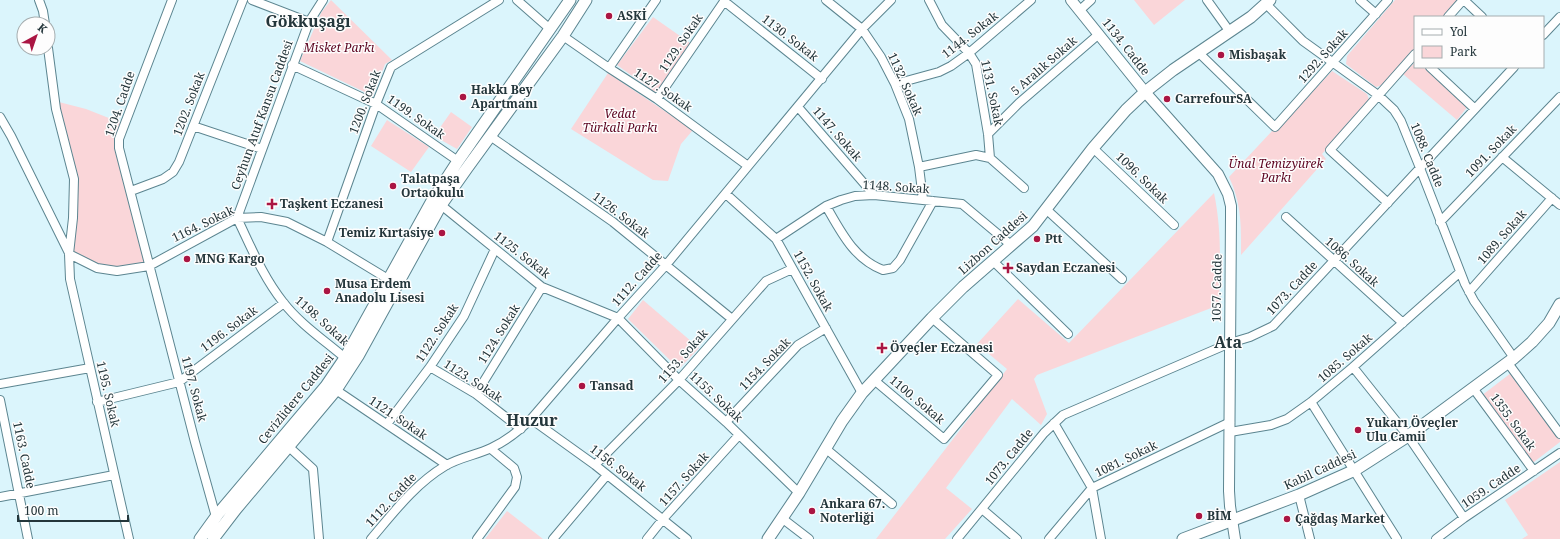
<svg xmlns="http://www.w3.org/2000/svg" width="1560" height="539" font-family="'Noto Serif',serif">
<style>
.green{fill:#fad6d9}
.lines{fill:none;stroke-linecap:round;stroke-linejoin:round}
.minor-casing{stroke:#5c8590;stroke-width:10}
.tertiary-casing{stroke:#5c8590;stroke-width:12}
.secondary-casing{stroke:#5c8590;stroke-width:13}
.minor{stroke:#fff;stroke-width:8}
.tertiary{stroke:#fff;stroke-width:10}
.secondary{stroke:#fff;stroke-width:11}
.poi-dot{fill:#aa1543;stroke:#fdfdfd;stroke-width:1.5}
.labels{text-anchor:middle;stroke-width:3;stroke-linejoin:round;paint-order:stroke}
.poi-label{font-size:12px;font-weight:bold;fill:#24363b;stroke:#fdfdfd;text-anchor:start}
.street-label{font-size:12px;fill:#24363b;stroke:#fdfdfd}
.park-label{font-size:12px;font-style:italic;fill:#5d0521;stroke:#fdfdfd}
.district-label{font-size:16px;font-weight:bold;fill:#24363b;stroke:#fdfdfd}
</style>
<rect width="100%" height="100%" fill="#dbf5fc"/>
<!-- green -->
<path class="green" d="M331,0L392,60L385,64L373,96L300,61L321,13Z
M1134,0H1185L1154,25Z
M1395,0H1459L1444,17H1415V49L1382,85L1376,87L1346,64L1347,56Z
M653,17L690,43L656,93L617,65Z
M1414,63L1415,67H1423L1468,106L1457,120L1403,74Z
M1332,71L1367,94L1370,102L1322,154L1326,159L1241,255C1241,226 1242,205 1229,177L1272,131H1276Z
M608,73L693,130L681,144L668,181L653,180L571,129Z
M55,101L86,109L124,124L119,139L149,266L117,271L69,254L74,179Z
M451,112L472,127L457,149L434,136Z
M387,120L429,147L411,172L371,146Z
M1214,193C1222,231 1220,266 1219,305L1037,375L1034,379L1047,414L1041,425L1012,399L946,488L972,509L945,539H876L1007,369L977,344L1018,299L1069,343Z
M643,300L699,348L679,369L628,319Z
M1511,373L1560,440V442L1530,465L1481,396Z
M1560,462V539H1522L1528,535L1505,500Z
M507,511L543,539H485Z"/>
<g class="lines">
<defs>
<path id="minor" d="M39,0L43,11L45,24
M172,0L119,139V148L195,442L216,517
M252,0L309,22
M323,0L309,22L237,218C251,247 263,277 283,302C300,324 324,340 345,358
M517,0L550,29
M826,0L862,29L881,57L895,84L909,119L919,167L923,199
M929,0L942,25L969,53L976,64L988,134L990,158
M1207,0L1230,32
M1360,0L1376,14
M1464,0L1482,17
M724,1L822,79
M1266,4L1303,41L1378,95L1394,110L1401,121L1420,168L1465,284L1474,301L1514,358
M1080,10L1091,0
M1448,17L1463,0
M1543,35L1560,17
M563,36L609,68L657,99L748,166
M48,48L56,109L74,179L73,218L69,254L70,279L129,539
M1199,53L1275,127L1388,0
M292,65L376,104L458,161
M1430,67L1475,109
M609,68L656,0
M895,84L939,72L951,66L969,53L1031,0
M657,99L725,0
M798,107L874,195
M0,117L11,136L69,253
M193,126L262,149
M988,134L1019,103L1099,34
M490,136L613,222L732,319
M1093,148L1174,225
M1502,157L1560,205
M990,158L1024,188
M919,167L976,155L990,158
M131,191L163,179L173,172L179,162L243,0
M726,194L776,239L862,393
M1388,203L1330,150L1415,54
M441,205L542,287L618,318L679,380L726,422L799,493
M826,206C841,232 854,259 883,270L893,268L900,260L933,201
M1047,210L1122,279
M1286,217L1403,323
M1440,222L1560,97
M776,239L826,206L841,200L855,196L874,195L962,204L1011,245
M327,242L376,104L391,67L499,0
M69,254L97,268L117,271L149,266L237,218L261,217L287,222L327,242L388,279
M994,262L1068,334
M1469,292L1552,198
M1508,363L1560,434
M430,367L476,394L521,429
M1353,367L1408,436L1464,518
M874,380L944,439L998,375L932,318
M0,384L90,368
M1473,388L1534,471
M336,390L447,465
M476,394L542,287
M0,400L28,539
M97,402L179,382L284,303
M1311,402L1397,539
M531,419L595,465L687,539
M726,422L798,345L826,328
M1054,423L1092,488L1101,539
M387,424L430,367L464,316L495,249
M1230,432L1271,425L1287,419L1311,402L1353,367L1459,273
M289,447L313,469L319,539
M825,448L892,504
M595,465L679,380L766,281L792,269
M1299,495L1310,539
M0,497L114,475
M982,509L1017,539
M783,519L809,539
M371,539C394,512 415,484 445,466C460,457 477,455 491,448C506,441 520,430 531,419L618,318L666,265L862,29L891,0
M477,539L515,487L517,477L514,468L491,449
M553,539L607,475
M647,539L663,519L739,435
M957,539L1044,433L1063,415L1230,343L1250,337L1273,326L1514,67
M1049,539L1092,488L1230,422
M1436,539L1464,518L1560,453"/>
<path id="tertiary" d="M1071,0L1145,92L1218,174L1228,194L1231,206V216L1229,491L1230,506L1235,539"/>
<path id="secondary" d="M200,539L218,514L326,386L345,358L432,201L458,161L570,0
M213,539L236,509L336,390L358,356L441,205L467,168L563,36L586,0
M768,539L799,493L842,421L862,393L932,318L963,287L1033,226L1093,148L1126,110L1145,92L1173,70L1251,17L1270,0
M1183,539L1299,495L1355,470L1408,436L1514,358L1532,342L1549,323L1560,304"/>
</defs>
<!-- minor casing -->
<use href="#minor" class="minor-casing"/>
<!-- tertiary casing -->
<use href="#tertiary" class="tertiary-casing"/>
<!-- secondary casing -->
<use href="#secondary" class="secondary-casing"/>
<!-- minor -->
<use href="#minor" class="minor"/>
<!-- tertiary -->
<use href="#tertiary" class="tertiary"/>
<!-- secondary -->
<use href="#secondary" class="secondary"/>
</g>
<!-- markers -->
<g class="poi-dot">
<circle cx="609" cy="16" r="4"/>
<circle cx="1221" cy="55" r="4"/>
<circle cx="463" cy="97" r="4"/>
<circle cx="1167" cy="99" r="4"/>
<circle cx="393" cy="186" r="4"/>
<path d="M270 198h4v4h4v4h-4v4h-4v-4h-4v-4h4z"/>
<circle cx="442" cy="233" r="4"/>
<circle cx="1037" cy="239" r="4"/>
<circle cx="187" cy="259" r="4"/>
<path d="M1006 262h4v4h4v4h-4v4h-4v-4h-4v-4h4z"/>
<circle cx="327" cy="291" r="4"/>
<path d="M880 342h4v4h4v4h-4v4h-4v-4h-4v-4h4z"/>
<circle cx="582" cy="386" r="4"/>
<circle cx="1358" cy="430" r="4"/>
<circle cx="812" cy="511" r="4"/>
<circle cx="1199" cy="516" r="4"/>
<circle cx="1287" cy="519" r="4"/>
</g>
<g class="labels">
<!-- poi labels -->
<g class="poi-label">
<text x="617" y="20">ASKİ</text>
<text x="1229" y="59">Misbaşak</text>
<text x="471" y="94">Hakkı Bey<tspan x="471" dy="14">Apartmanı</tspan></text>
<text x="1175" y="103">CarrefourSA</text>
<text x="401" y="183">Talatpaşa<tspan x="401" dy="14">Ortaokulu</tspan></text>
<text x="280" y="208">Taşkent Eczanesi</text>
<text x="434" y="237" text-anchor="end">Temiz Kırtasiye</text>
<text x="1045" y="243">Ptt</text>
<text x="195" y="263">MNG Kargo</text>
<text x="1016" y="272">Saydan Eczanesi</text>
<text x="335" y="288">Musa Erdem<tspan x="335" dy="14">Anadolu Lisesi</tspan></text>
<text x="890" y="352">Öveçler Eczanesi</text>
<text x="590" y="390">Tansad</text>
<text x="1366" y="427">Yukarı Öveçler<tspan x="1366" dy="14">Ulu Camii</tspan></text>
<text x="820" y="508">Ankara 67.<tspan x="820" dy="14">Noterliği</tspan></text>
<text x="1207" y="520">BİM</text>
<text x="1295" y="523">Çağdaş Market</text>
</g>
<!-- street labels -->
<g class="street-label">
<text transform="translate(970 35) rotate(-38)" y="4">1144. Sokak</text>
<text transform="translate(790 38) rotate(38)" y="4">1130. Sokak</text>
<text transform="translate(681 43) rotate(-56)" y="4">1129. Sokak</text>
<text transform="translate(1126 47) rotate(52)" y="4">1134. Cadde</text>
<text transform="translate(1323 56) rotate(-48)" y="4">1292. Sokak</text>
<text transform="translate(1044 66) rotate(-41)" y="4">5 Aralık Sokak</text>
<text transform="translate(905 84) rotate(66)" y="4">1132. Sokak</text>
<text transform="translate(663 90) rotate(34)" y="4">1127. Sokak</text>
<text transform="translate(992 93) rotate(78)" y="4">1131. Sokak</text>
<text transform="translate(365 102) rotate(-69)" y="4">1200. Sokak</text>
<text transform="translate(120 104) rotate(-71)" y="4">1204. Cadde</text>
<text transform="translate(189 104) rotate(-69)" y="4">1202. Sokak</text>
<text transform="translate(262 115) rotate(-70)" y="4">Ceyhun Atuf Kansu Caddesi</text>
<text transform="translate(416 117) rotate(35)" y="4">1199. Sokak</text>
<text transform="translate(837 134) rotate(49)" y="4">1147. Sokak</text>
<text transform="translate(1491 151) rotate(-46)" y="4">1091. Sokak</text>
<text transform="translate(1427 155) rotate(68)" y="4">1088. Cadde</text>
<text transform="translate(1142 178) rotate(44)" y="4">1096. Sokak</text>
<text transform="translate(896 187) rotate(4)" y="4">1148. Sokak</text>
<text transform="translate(621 215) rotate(37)" y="4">1126. Sokak</text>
<text transform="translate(203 224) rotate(-26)" y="4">1164. Sokak</text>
<text transform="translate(1502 237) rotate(-49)" y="4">1089. Sokak</text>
<text transform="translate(993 243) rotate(-42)" y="4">Lizbon Caddesi</text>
<text transform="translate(522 255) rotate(38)" y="4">1125. Sokak</text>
<text transform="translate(1352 262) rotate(42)" y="4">1086. Sokak</text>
<text transform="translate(637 279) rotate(-48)" y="4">1112. Cadde</text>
<text transform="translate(813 281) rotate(61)" y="4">1152. Sokak</text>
<text transform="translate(1217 288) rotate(-89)" y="4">1057. Cadde</text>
<text transform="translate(1292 288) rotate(-47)" y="4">1073. Cadde</text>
<text transform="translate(322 321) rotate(42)" y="4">1198. Sokak</text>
<text transform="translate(229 329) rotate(-37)" y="4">1196. Sokak</text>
<text transform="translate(437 333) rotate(-57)" y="4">1122. Sokak</text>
<text transform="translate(499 334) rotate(-58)" y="4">1124. Sokak</text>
<text transform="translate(683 356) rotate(-48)" y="4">1153. Sokak</text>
<text transform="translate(1345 358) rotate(-41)" y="4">1085. Sokak</text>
<text transform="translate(765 364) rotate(-46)" y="4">1154. Sokak</text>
<text transform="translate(473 381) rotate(33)" y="4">1123. Sokak</text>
<text transform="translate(194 389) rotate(75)" y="4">1197. Sokak</text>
<text transform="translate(108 394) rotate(77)" y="4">1195. Sokak</text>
<text transform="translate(716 397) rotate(43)" y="4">1155. Sokak</text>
<text transform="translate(296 399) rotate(-51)" y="4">Cevizlidere Caddesi</text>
<text transform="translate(917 400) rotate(40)" y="4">1100. Sokak</text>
<text transform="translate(398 418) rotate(34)" y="4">1121. Sokak</text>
<text transform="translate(1513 422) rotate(54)" y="4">1355. Sokak</text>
<text transform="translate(24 455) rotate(78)" y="4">1163. Cadde</text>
<text transform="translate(1009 457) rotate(-51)" y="4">1073. Cadde</text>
<text transform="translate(1126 459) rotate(-26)" y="4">1081. Sokak</text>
<text transform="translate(618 468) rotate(38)" y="4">1156. Sokak</text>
<text transform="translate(1320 470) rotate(-25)" y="4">Kabil Caddesi</text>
<text transform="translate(684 479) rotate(-48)" y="4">1157. Sokak</text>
<text transform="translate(1491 486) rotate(-34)" y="4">1059. Cadde</text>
<text transform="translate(391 500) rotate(-47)" y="4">1112. Cadde</text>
</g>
<!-- park labels -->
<g class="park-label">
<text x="339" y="52">Misket Parkı</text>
<text x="620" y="118">Vedat<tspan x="620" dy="14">Türkali Parkı</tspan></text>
<text x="1276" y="168">Ünal Temizyürek<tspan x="1276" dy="14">Parkı</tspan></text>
</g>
<!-- district labels -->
<g class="district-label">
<text x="308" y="27">Gökkuşağı</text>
<text x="1228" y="348">Ata</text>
<text x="532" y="426">Huzur</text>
</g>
</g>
<!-- legend -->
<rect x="1414" y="16" width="130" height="52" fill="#fdfdfd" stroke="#a6adaf"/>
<rect x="1422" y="29" width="20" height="6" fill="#ffffff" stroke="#a6adaf"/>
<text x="1450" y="36" font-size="12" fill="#24363b">Yol</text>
<rect x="1422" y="46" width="20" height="12" fill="#fad6d9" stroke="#a6adaf"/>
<text x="1450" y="56" font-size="12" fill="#24363b">Park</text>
<!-- north arrow -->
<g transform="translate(36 36) rotate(40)"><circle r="19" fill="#fdfdfd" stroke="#a6adaf"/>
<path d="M0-3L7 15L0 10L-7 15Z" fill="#aa1543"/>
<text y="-6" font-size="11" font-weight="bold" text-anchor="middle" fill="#24363b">K</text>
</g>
<!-- scale -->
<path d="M18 515v6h110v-6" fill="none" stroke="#24363b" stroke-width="2"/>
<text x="24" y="515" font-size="12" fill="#24363b" stroke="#fdfdfd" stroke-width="3" paint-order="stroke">100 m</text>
</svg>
